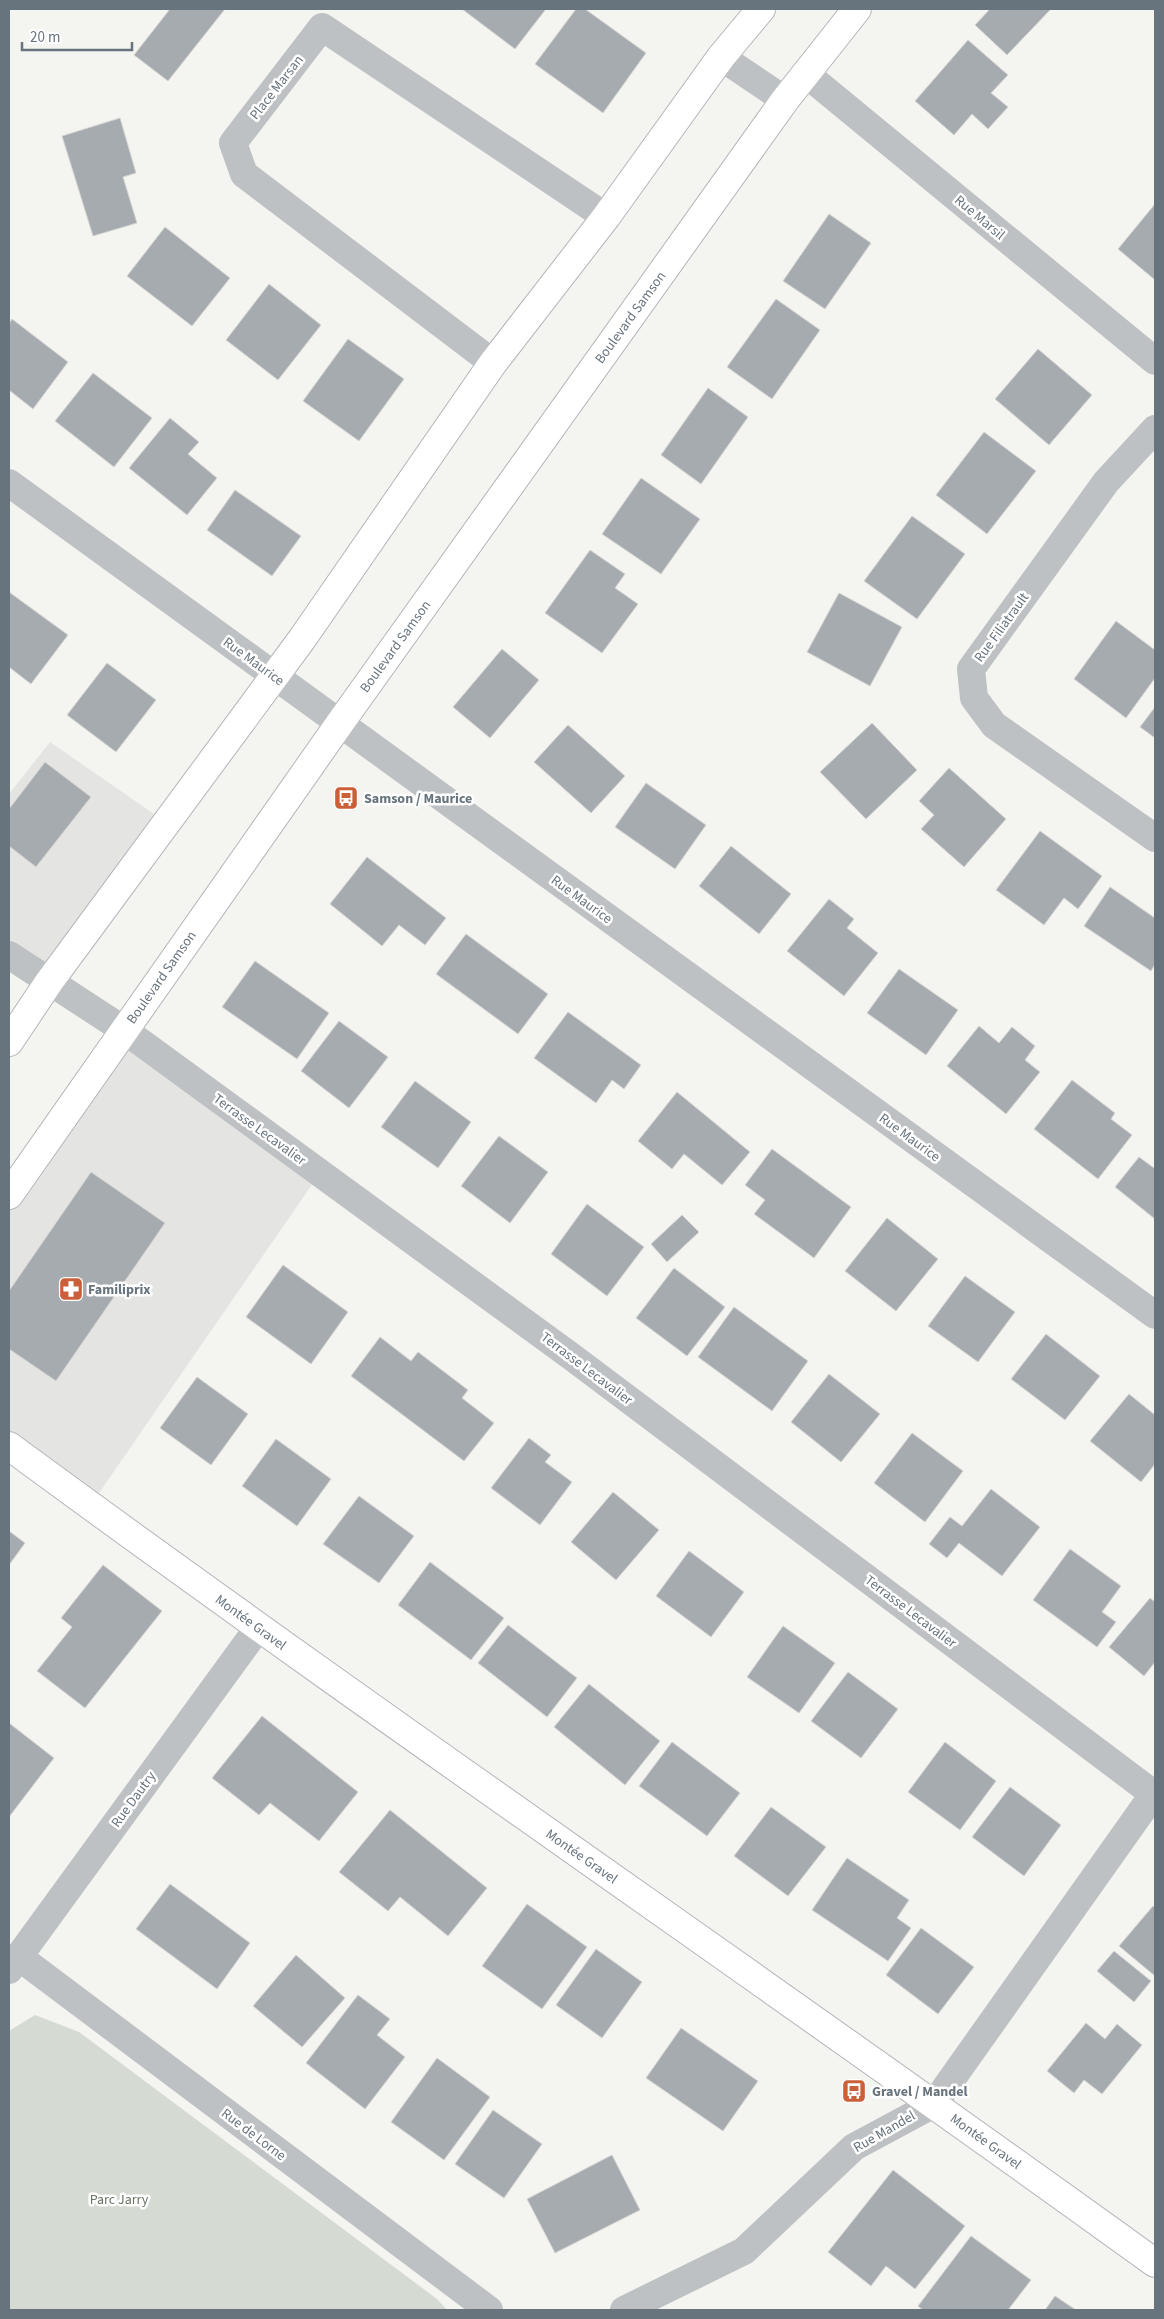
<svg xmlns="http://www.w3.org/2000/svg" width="1164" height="2319" font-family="'Source Sans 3',sans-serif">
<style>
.built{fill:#e4e5e3}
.green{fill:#d5dad2}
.building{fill:#a5abaf;stroke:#d5d5d3}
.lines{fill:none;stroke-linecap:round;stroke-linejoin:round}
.secondary-casing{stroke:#b2b6ba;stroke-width:30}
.street{stroke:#bec1c3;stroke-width:28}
.secondary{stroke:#fff;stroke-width:28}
.labels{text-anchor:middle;stroke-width:5;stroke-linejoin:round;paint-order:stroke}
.street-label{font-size:14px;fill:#67737d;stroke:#fff}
.poi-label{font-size:14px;font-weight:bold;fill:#67737d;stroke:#fff;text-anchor:start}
.park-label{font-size:14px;fill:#687665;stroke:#fff}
</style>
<rect width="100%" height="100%" fill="#f4f4f0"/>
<!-- built -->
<path class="built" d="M50,742L167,823L49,982L9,955V794Z
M124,1030L320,1173L90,1506L9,1446V1195Z"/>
<!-- green -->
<path class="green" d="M35,2015L79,2032L437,2299L447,2310H9V2031Z"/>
<!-- building -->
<path class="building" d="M170,9H225L168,81L134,55Z
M462,9H546L515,49Z
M576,9H585L646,53L603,113L535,64Z
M990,9H1051L1007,55L975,25Z
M968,40L1008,75L991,93L1008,107L988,129L972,114L954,135L915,101Z
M120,118L136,173L123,177L137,223L93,236L62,136Z
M1155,204V280L1118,249Z
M829,214L871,243L825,309L783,281Z
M165,227L230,278L192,326L127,276Z
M269,284L321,325L278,380L226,340Z
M776,299L820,330L772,399L727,367Z
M12,319L68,362L33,409L9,390V324Z
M348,339L404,379L359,441L303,401Z
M1038,349L1092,395L1049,445L995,399Z
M93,373L152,418L114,467L55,421Z
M708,388L748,417L701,484L661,455Z
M170,418L199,442L188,454L217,478L187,515L129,468Z
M984,432L1036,471L987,534L936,495Z
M641,478L700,519L661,574L602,534Z
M235,490L301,536L272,576L207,530Z
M912,516L965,554L917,619L864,581Z
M590,550L625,574L615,588L638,604L602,653L545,613Z
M9,592L68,635L31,684L9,667Z
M839,593L902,627L870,686L807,652Z
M1116,621L1155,650V678L1126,718L1074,679Z
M502,649L539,680L490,738L453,707Z
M107,663L156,700L116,752L67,715Z
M1155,707V738L1140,727Z
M872,723L917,770L866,819L820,772Z
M568,725L625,776L591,813L534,762Z
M45,762L91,797L36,867L9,846V809Z
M949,768L1006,819L964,867L921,829L934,815L919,801Z
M646,783L706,825L675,869L615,827Z
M1040,831L1102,876L1078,909L1064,898L1044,925L996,890Z
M731,846L791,894L759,934L699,886Z
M367,857L446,918L425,945L399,925L382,946L330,904Z
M1110,887L1155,918V964L1151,971L1084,926Z
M829,899L854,919L847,928L878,953L844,996L787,951Z
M466,934L548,994L518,1034L436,974Z
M255,961L329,1013L297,1059L222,1007Z
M899,969L958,1010L926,1055L867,1013Z
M568,1012L641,1065L624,1089L612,1080L596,1103L534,1058Z
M339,1021L388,1057L349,1108L301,1071Z
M979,1026L999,1043L1012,1027L1035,1046L1025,1060L1040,1072L1006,1114L947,1066Z
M1072,1080L1115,1113L1111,1119L1132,1135L1098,1179L1034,1129Z
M415,1081L471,1122L438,1168L381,1127Z
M677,1092L750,1152L722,1185L684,1154L672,1169L638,1141Z
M499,1136L548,1172L510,1223L461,1186Z
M772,1149L851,1207L814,1258L754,1214L765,1200L745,1185Z
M1139,1157L1154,1168L1155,1167V1219L1115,1187Z
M91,1172L165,1223L56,1381L9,1349V1291Z
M587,1204L644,1247L607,1296L551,1254Z
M682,1215L699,1232L667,1262L651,1244Z
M887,1218L938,1259L896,1311L845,1271Z
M283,1265L348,1312L311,1364L246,1317Z
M674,1268L725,1307L687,1356L636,1318Z
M965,1276L1015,1312L978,1362L928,1326Z
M734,1307L808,1361L772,1411L698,1357Z
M1046,1334L1100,1376L1065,1420L1011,1379Z
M380,1337L411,1361L418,1352L468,1390L462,1398L494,1423L464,1461L351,1376Z
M829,1374L880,1414L841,1462L791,1422Z
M197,1377L248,1414L211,1465L160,1428Z
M1129,1394L1155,1415V1464L1141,1482L1090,1441Z
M912,1433L963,1471L925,1522L874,1483Z
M529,1438L551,1455L545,1462L572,1482L540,1525L491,1488Z
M276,1439L331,1479L297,1526L242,1486Z
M991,1489L1040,1527L1002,1576L959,1543L947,1558L929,1544L950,1517L962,1526Z
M613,1492L659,1530L616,1580L571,1542Z
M359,1496L414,1536L379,1583L323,1544Z
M9,1531L25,1543L9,1565Z
M1070,1549L1121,1586L1102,1612L1116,1622L1097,1647L1033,1600Z
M689,1551L744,1592L711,1637L656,1596Z
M430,1562L504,1618L471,1660L398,1605Z
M103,1565L162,1611L85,1708L37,1671L72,1627L61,1618Z
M1150,1598L1155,1602V1662L1144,1676L1109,1647Z
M508,1625L577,1678L547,1717L478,1663Z
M783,1626L835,1663L799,1713L747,1677Z
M848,1672L898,1709L861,1758L811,1721Z
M589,1684L660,1741L625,1785L554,1727Z
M262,1716L358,1792L319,1841L270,1803L259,1815L212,1778Z
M9,1723L54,1758L9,1817Z
M672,1742L740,1793L707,1836L639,1786Z
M945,1742L996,1781L960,1830L908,1792Z
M1010,1787L1061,1825L1024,1876L972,1837Z
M771,1807L826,1847L788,1896L734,1856Z
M390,1810L487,1888L448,1936L400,1897L388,1911L339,1872Z
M847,1858L909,1900L897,1918L911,1928L888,1961L812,1910Z
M170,1884L250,1943L217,1989L136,1929Z
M527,1904L587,1947L542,2009L482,1966Z
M1153,1906L1155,1908V1976L1119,1946Z
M921,1928L974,1967L938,2014L886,1975Z
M596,1949L642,1982L602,2038L556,2005Z
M1114,1951L1151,1981L1134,2002L1097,1971Z
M296,1955L345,1998L302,2047L253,2006Z
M358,1995L390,2019L377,2035L405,2057L365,2109L306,2063Z
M1086,2023L1105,2039L1117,2024L1142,2045L1102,2094L1084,2080L1074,2093L1047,2071Z
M681,2028L758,2081L723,2131L646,2078Z
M437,2058L490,2097L444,2160L391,2122Z
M493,2110L542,2144L504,2198L455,2164Z
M612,2155L640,2210L555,2253L527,2199Z
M893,2170L965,2226L915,2289L886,2266L871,2286L828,2252Z
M971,2236L1031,2280L1008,2310H923L918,2306Z
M1055,2296L1076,2310H1045Z"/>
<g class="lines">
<defs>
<path id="secondary" d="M9,1042L49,982L302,639L493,363L606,217L721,57L761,9
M9,1195L340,723L785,100L857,9
M9,1446C387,1724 775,1988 1155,2263"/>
</defs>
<!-- secondary casing -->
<use href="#secondary" class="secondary-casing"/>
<!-- street -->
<path class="street" d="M721,57L785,100
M805,73L1155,361
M493,363L244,174L233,143L322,27L606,217
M1155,429L1106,482L971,669L974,698L994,725L1155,838
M9,483L1155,1315
M9,955L124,1030L572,1357L1155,1795
M19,1957L489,2310
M9,1970L258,1628
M624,2310L744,2251L854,2147L934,2104L1155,1792"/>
<!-- secondary -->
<use href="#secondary" class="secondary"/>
</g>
<!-- icons -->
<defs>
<symbol id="bus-square" viewBox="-11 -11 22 22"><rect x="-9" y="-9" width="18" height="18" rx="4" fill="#cb5f39" stroke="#fff"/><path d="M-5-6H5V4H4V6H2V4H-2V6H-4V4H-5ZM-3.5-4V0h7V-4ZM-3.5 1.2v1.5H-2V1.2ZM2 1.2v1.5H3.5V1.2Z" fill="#fff"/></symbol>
<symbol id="pharmacy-square" viewBox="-11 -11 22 22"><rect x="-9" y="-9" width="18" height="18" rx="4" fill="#cb5f39" stroke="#fff"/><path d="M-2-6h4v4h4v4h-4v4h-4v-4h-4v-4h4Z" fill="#fff"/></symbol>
</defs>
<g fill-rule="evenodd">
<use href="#bus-square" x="332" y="784" width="28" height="28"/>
<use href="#pharmacy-square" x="57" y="1275" width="28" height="28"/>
<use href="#bus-square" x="840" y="2077" width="28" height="28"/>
</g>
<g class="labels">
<!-- street labels -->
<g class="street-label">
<text transform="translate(276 87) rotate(-52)" y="5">Place Marsan</text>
<text transform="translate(980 217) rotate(40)" y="5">Rue Marsil</text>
<text transform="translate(630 317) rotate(-54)" y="5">Boulevard Samson</text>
<text transform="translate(1001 627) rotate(-54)" y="5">Rue Filiatrault</text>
<text transform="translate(395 646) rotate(-54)" y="5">Boulevard Samson</text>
<text transform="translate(254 661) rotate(36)" y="5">Rue Maurice</text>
<text transform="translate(582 899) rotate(36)" y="5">Rue Maurice</text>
<text transform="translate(161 977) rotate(-55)" y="5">Boulevard Samson</text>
<text transform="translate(260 1129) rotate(36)" y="5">Terrasse Lecavalier</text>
<text transform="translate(910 1137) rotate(36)" y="5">Rue Maurice</text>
<text transform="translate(587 1368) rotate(37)" y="5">Terrasse Lecavalier</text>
<text transform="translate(911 1611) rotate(37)" y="5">Terrasse Lecavalier</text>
<text transform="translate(251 1622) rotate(36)" y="5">Montée Gravel</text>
<text transform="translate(133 1799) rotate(-54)" y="5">Rue Dautry</text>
<text transform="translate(582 1856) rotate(35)" y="5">Montée Gravel</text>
<text transform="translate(884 2131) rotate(-30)" y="5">Rue Mandel</text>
<text transform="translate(254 2134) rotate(37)" y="5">Rue de Lorne</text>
<text transform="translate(986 2141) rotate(36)" y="5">Montée Gravel</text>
</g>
<!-- poi labels -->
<g class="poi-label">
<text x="364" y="803">Samson / Maurice</text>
<text x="88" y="1294">Familiprix</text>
<text x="872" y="2096">Gravel / Mandel</text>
</g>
<!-- park labels -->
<g class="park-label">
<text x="119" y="2204">Parc Jarry</text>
</g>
</g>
<!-- border -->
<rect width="1164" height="2319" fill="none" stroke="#67737d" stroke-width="20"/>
<!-- scale -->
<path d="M22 42v8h110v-8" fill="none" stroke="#67737d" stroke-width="2.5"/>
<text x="30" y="42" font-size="15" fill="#67737d" stroke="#ffffff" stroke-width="4" paint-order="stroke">20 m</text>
</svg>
